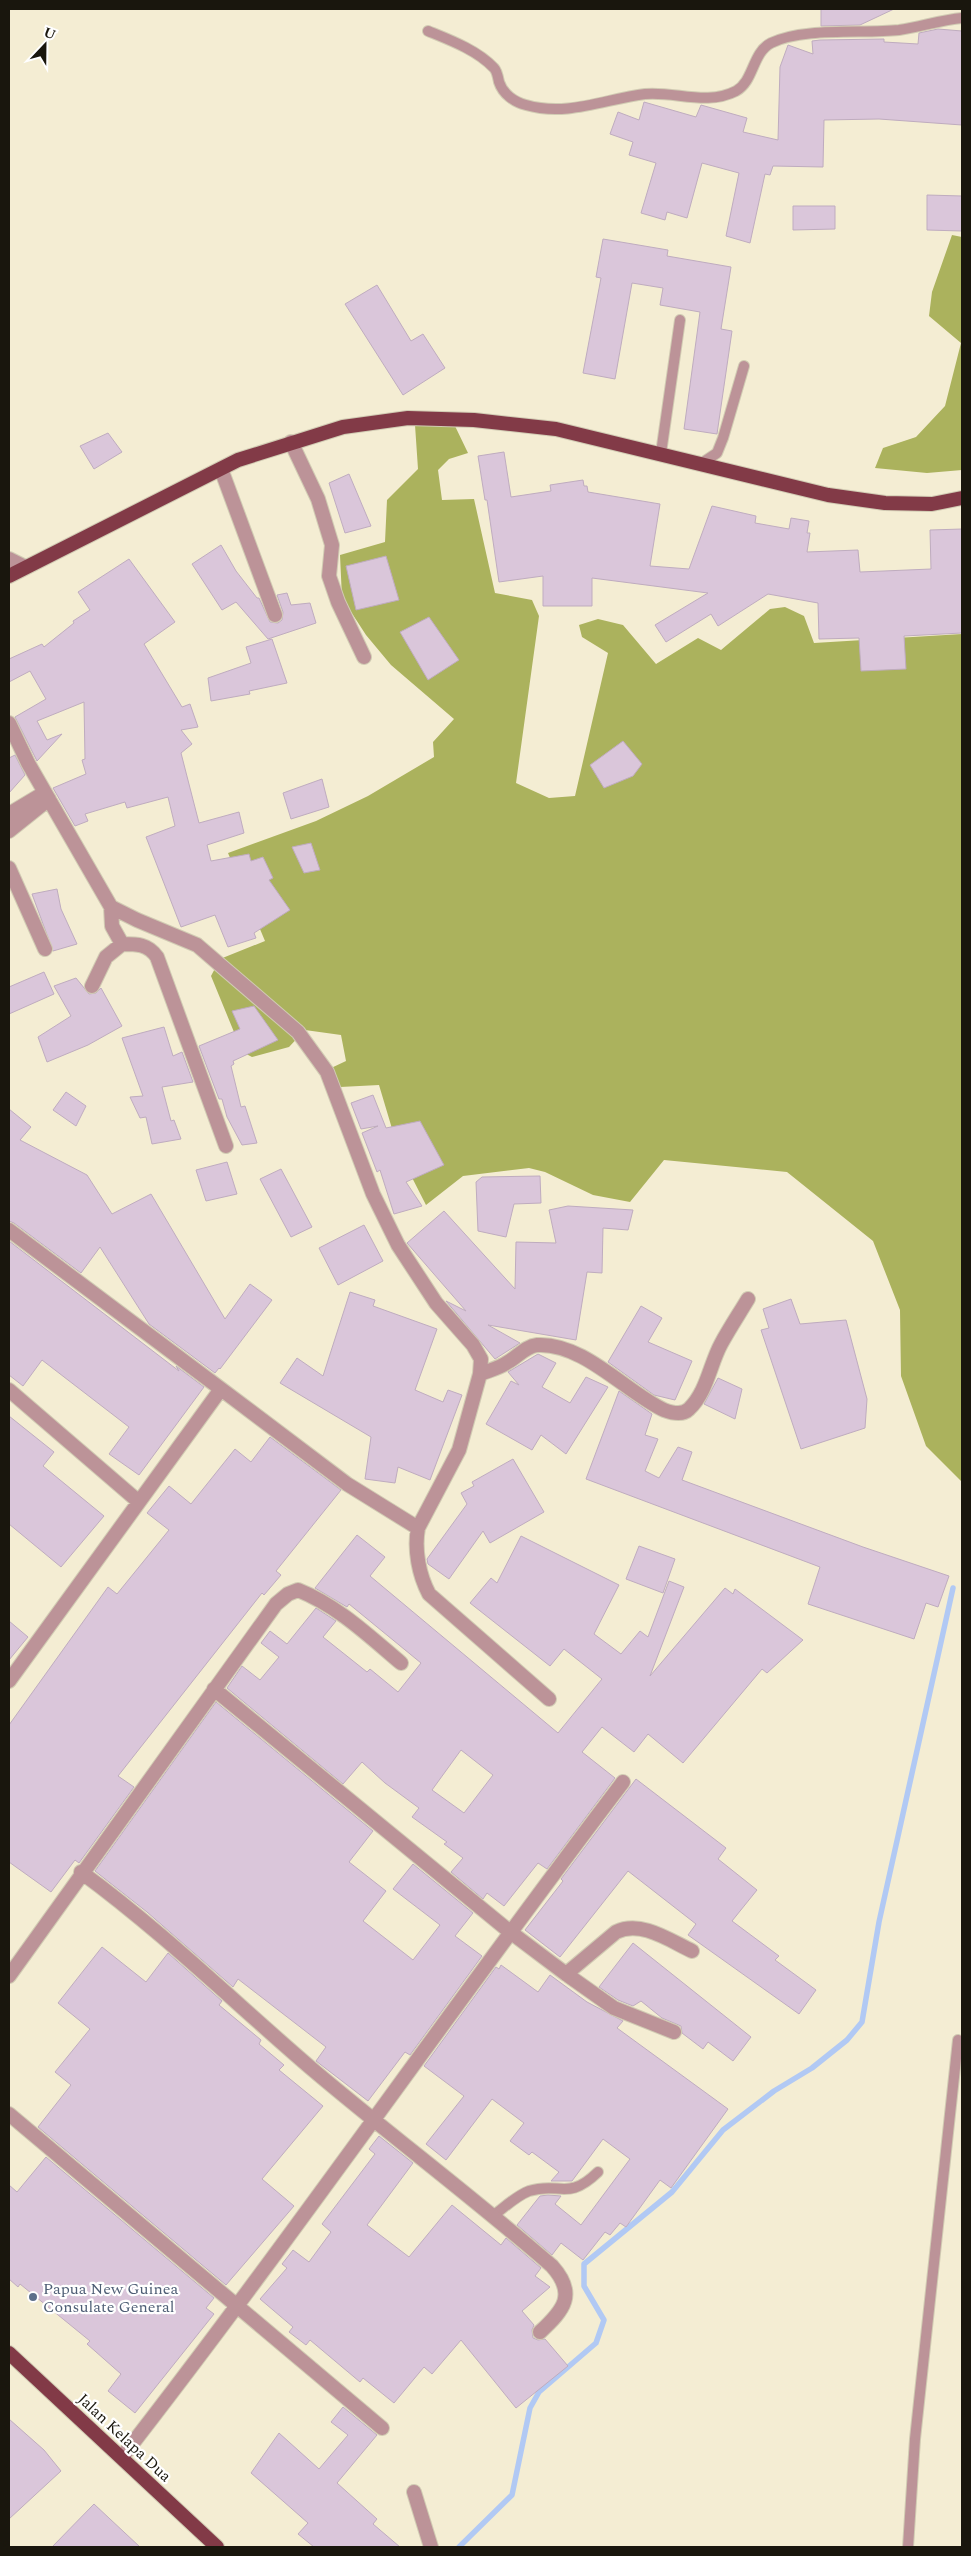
<svg xmlns="http://www.w3.org/2000/svg" width="971" height="2556" font-family="Spectral,serif">
<style>
.forest{fill:#abb25d}
.lines{fill:none;stroke-linecap:round;stroke-linejoin:round}
.stream{stroke:#b1c9f4;stroke-width:5.5}
.building{fill:#dac6da;stroke:#bfacbf;fill-rule:evenodd}
.service-casing{stroke:#d1cbb3;stroke-width:12}
.minor-casing{stroke:#d1cbb3;stroke-width:16}
.trunk-casing{stroke:#d1cbb3;stroke-width:16}
.service{stroke:#bc9398;stroke-width:10}
.minor{stroke:#bc9398;stroke-width:14}
.trunk{stroke:#823a47;stroke-width:14}
.service-dot{fill:#5c6f8a;stroke:#fff;stroke-width:2}
.labels{text-anchor:middle;stroke-width:4.5;stroke-linejoin:round;paint-order:stroke}
.service-label{font-size:16px;fill:#4e5e75;stroke:#fff;text-anchor:start}
.street-label{font-size:16px;fill:#19160d;stroke:#fff}
</style>
<rect width="100%" height="100%" fill="#f4edd3"/>
<!-- forest -->
<path class="forest" d="M952,235L962,237V470L927,473L875,468L883,448L916,437L945,406L961,343L929,316L932,292Z
M415,425L455,426L468,453L449,459L438,470L442,500L474,499L495,593L532,600L539,616L516,783L549,798L575,796L608,653L582,637L579,625L598,619L623,625L656,664L698,638L721,650L770,609L785,607L804,616L814,643L962,634V1482L926,1446L901,1376L900,1310L873,1241L787,1172L664,1160L630,1202L593,1195L545,1172L529,1168L463,1176L426,1205L399,1152L379,1085L340,1087L329,1069L346,1061L341,1035L305,1030L289,1047L252,1057L227,1044L234,1032L211,976L220,959L265,941L228,853L316,821L368,796L434,757L433,742L454,719L391,665L366,635L342,598L340,555L385,542L387,500L418,469Z"/>
<g class="lines">
<!-- stream -->
<path class="stream" d="M459,2547L512,2495L530,2408L539,2392L596,2343L604,2320L584,2286V2264L672,2192L723,2130L774,2091L812,2068L847,2040L862,2022L879,1922L953,1588"/>
</g>
<!-- building -->
<path class="building" d="M821,9H894L860,25L821,26Z
M938,29L962,31V125L879,119L824,120L823,167L773,166L770,175L765,174L750,243L726,236L739,173L702,163L687,218L667,212L665,220L641,213L656,163L629,155L633,142L610,134L618,112L639,120L644,102L696,117L701,105L747,118L743,132L778,140L780,67L788,45L813,54L812,41L820,40L884,39V42L918,44L919,33Z
M927,195L962,196V231L927,230Z
M793,206H835V229L793,230Z
M603,239L668,250L667,256L731,267L721,329L732,331L717,434L684,429L700,312L660,305L663,288L632,283L615,379L583,373L601,278L596,277Z
M377,285L411,341L423,334L445,368L403,395L345,304Z
M108,433L122,452L94,469L80,446Z
M504,452L511,497L551,491L550,485L583,480L584,486H587L588,492L660,504L650,566L689,569L712,506L756,516L755,523L789,529L791,518L809,521L807,533H810L807,552L858,550L860,572L931,569L930,530L962,529V633L904,636L906,669L861,671L859,638L819,639L818,603L768,594L718,626L711,614L666,642L655,625L708,593L592,578V606H543V576L499,582L487,500H485L478,456Z
M349,474L371,526L345,533L329,483Z
M221,545L236,571L257,598H259L270,622L278,623L282,620L283,612L277,595L287,593L291,605L310,603L316,623L268,639L236,602L222,610L192,564Z
M386,556L399,600L356,610L346,566Z
M129,559L175,622L144,644L182,707L190,704L198,727L181,730L192,744L181,753L199,823L239,812L244,833L207,845L211,861L249,854L251,861L263,857L273,878L269,880L290,910L254,933L256,938L228,947L215,915L181,927L146,837L175,826L168,797L127,808L125,802L85,814L88,821L75,826L53,788L86,774L82,760L85,759L84,702L37,721L47,740L62,734L37,761L15,717L46,699L30,671L9,682V659L42,644L44,647L74,623L73,621L90,610L78,592Z
M429,617L459,660L428,680L400,632Z
M272,639L287,683L249,691L250,694L211,701L208,678L251,663L246,647Z
M623,741L642,764L633,776L604,788L590,765Z
M15,755L25,775L9,793V758Z
M322,779L329,807L291,819L283,793Z
M311,843L320,870L304,873L292,847Z
M57,889L61,909L77,944L53,951L32,894Z
M44,972L54,994L9,1014V987Z
M76,978L89,994L96,993L101,988L122,1026L88,1045L47,1062L38,1037L71,1016L54,986Z
M254,1006L278,1040L233,1061L234,1064L231,1066L241,1107L245,1106L257,1143L242,1145L227,1117L222,1099H219L199,1046L240,1029L232,1011Z
M164,1027L173,1056L182,1052L193,1082L162,1087L171,1121L174,1120L181,1139L152,1144L146,1117L140,1118L130,1097L143,1096L122,1038Z
M66,1092L86,1106L76,1126L53,1110Z
M373,1095L386,1128L420,1121L444,1165L406,1182L422,1206L394,1214L380,1170L377,1172L362,1133L378,1126L361,1129L351,1103Z
M9,1109L31,1127L20,1140L87,1175L112,1214L151,1194L225,1319L250,1284L272,1300L220,1369L219,1368L215,1373L149,1324L100,1247L81,1273L14,1223L9,1221Z
M227,1162L237,1194L206,1201L196,1170Z
M281,1169L312,1227L291,1237L260,1179Z
M540,1176L541,1203L514,1204L506,1237L478,1231L476,1182L482,1177Z
M568,1206L633,1210L628,1230L603,1228L602,1273L587,1272L576,1340L488,1325L520,1343L495,1359L446,1301L466,1311L407,1243L444,1211L515,1289L516,1242L556,1243L549,1210Z
M364,1225L383,1261L338,1285L319,1248Z
M9,1241L179,1371L176,1366L204,1387L139,1475L109,1454L129,1427L42,1360L23,1386L9,1375Z
M350,1292L375,1300L373,1306L437,1329L415,1390L443,1402L448,1390L462,1395L430,1480L398,1467L395,1483L365,1479L371,1437L280,1383L297,1358L323,1376Z
M791,1299L800,1324L846,1320L867,1399L865,1428L801,1449L761,1330L769,1328L763,1309Z
M641,1306L662,1318L648,1342L692,1361L675,1400L654,1395L608,1362Z
M538,1354L556,1363L542,1387L570,1403L586,1377L608,1387L566,1454L541,1435L532,1450L486,1424L511,1381L519,1385L508,1372Z
M718,1378L742,1389L735,1419L704,1404Z
M619,1391L652,1414L645,1435L658,1439L645,1471L659,1478L678,1447L692,1452L682,1480L863,1547L949,1576L938,1607L926,1603L914,1639L808,1604L820,1567L586,1479Z
M9,1416L54,1452L43,1466L104,1516L61,1567L9,1524Z
M270,1437L341,1490L276,1571L281,1575L264,1595L262,1593L118,1776L134,1787L79,1863L75,1860L51,1892L9,1862V1725L108,1587L117,1594L169,1530L147,1513L169,1486L191,1504L235,1449L251,1462Z
M513,1459L544,1512L490,1543L483,1531L449,1579L428,1564L427,1559L467,1504L461,1493L474,1486L472,1482Z
M357,1535L385,1557L370,1576L558,1733L602,1679L564,1649L550,1666L470,1603L491,1578L497,1583L521,1536L619,1585L594,1634L621,1654L640,1631L648,1637L669,1581L684,1587L650,1676L725,1588L733,1594L735,1589L803,1640L767,1673L762,1669L683,1763L648,1734L634,1752L602,1727L582,1752L615,1778L547,1869L538,1863L504,1906L487,1893L483,1899L451,1872L463,1858L444,1844L447,1842L412,1817L419,1808L385,1783L362,1762L343,1784L227,1688L242,1666L260,1680L279,1657L261,1643L270,1631L287,1644L316,1608L336,1621L323,1637L367,1672L370,1669L398,1692L421,1663L349,1604L347,1607L315,1588ZM461,1750L493,1775L464,1813L432,1790Z
M639,1546L675,1559L663,1593L626,1579Z
M9,1621L28,1637L9,1660Z
M216,1702L373,1831L349,1862L386,1891L363,1921L413,1960L440,1925L393,1889L413,1864L473,1913L455,1936L482,1956L410,2055L405,2052L368,2101L316,2061L326,2047L238,1979L233,1987L147,1912L95,1871Z
M636,1779L726,1848L718,1859L757,1890L732,1921L779,1956L775,1960L816,1990L799,2014L688,1935L696,1924L628,1871L560,1957L525,1930L563,1881L561,1879Z
M633,1943L751,2037L733,2061L708,2042L703,2049L682,2033L681,2026L662,2018L641,2001L633,2006L618,2000L599,1987Z
M102,1947L146,1982L168,1953L222,2001L219,2005L261,2040L259,2044L284,2065L279,2070L323,2106L262,2179L294,2206L226,2285L38,2127L71,2085L55,2072L90,2029L58,2003Z
M501,1965L538,1992L550,1975L587,2002L623,2021L617,2028L728,2109L671,2188L660,2180L626,2227L620,2223L610,2235L605,2232L583,2260L561,2243L552,2255L517,2225L540,2196L548,2195L561,2196L555,2204L581,2225L630,2159L603,2139L572,2181H551L559,2172L532,2152L529,2155L510,2141L524,2123L492,2099L446,2160L426,2144L464,2096L424,2066L496,1967L499,1969Z
M379,2136L413,2163L367,2225L409,2257L452,2205L501,2245L506,2238L541,2268L535,2276L550,2287L522,2311L534,2325L532,2330L533,2338L538,2340L545,2339L568,2366L516,2408L461,2340L432,2374L424,2367L394,2403L363,2378L360,2382L310,2340L306,2345L289,2332L293,2327L260,2299L287,2268L282,2264L293,2250L309,2262L331,2232L322,2224L375,2154L369,2149Z
M46,2157L214,2298L206,2308L214,2314L135,2413L108,2391L121,2374L87,2344L90,2341L20,2284L18,2287L9,2279V2185L17,2192Z
M343,2407L377,2435L337,2483L377,2519L373,2524L400,2547H314L298,2534L308,2523L251,2473L279,2433L319,2469L348,2435L331,2422Z
M9,2419L44,2450L61,2471L9,2519Z
M94,2504L140,2547H52Z"/>
<g class="lines">
<defs>
<path id="service" d="M428,31C450,40 477,50 494,68C497,71 498,77 499,82C503,94 514,102 526,105C567,117 605,99 645,94C675,91 707,106 736,91C754,81 752,53 771,43C803,27 863,34 899,30C920,27 941,20 962,18
M661,453L680,320
M702,463L717,453L723,438L744,366
M494,2215C505,2207 516,2196 529,2191C560,2181 567,2202 598,2172
M908,2547L915,2439L958,2040"/>
<path id="minor" d="M291,442L318,499L332,545L329,576L338,602L364,657
M221,469L275,615
M9,559L25,567
M9,723L28,763L111,907L137,920L197,945L298,1032L327,1072L373,1194L398,1245L436,1303L473,1345L481,1359L480,1374L459,1450L418,1528L347,1484L221,1389
M9,814L44,793
M9,831L49,799
M9,868L45,949
M111,907L112,926L122,944C137,944 148,944 157,957L226,1146
M92,986L106,957L122,944
M9,1230L221,1389L9,1681
M480,1374C490,1370 500,1368 508,1362C517,1357 526,1346 537,1345C583,1342 627,1393 664,1410C672,1413 683,1415 689,1409C707,1392 710,1364 721,1344C729,1329 739,1314 748,1299
M9,1390L139,1502
M418,1528C414,1550 419,1575 429,1594L549,1699
M214,1689L509,1931L566,1974L614,2008L674,2032
M81,1872C163,1932 235,2003 312,2069C391,2136 474,2198 552,2266C577,2294 564,2310 540,2332
M566,1974L616,1932C641,1920 669,1940 692,1951
M9,1976L276,1604L288,1594L298,1590C338,1606 369,1636 401,1663
M9,2114L382,2428
M122,2457C294,2236 453,2005 623,1782
M414,2492L431,2547"/>
<path id="trunk" d="M9,576L238,460L343,427L408,418L474,420L556,429L828,495L885,503L932,504L962,498
M9,2353L217,2547"/>
</defs>
<!-- service casing -->
<use href="#service" class="service-casing"/>
<!-- minor casing -->
<use href="#minor" class="minor-casing"/>
<!-- trunk casing -->
<use href="#trunk" class="trunk-casing"/>
<!-- service -->
<use href="#service" class="service"/>
<!-- minor -->
<use href="#minor" class="minor"/>
<!-- trunk -->
<use href="#trunk" class="trunk"/>
</g>
<!-- markers -->
<circle class="service-dot" cx="33" cy="2297" r="5"/>
<g class="labels">
<!-- service labels -->
<g class="service-label">
<text x="43" y="2294">Papua New Guinea<tspan x="43" dy="18">Consulate General</tspan></text>
</g>
<!-- street labels -->
<g class="street-label">
<text transform="translate(125 2437) rotate(43)" y="6">Jalan Kelapa Dua</text>
</g>
</g>
<!-- border -->
<rect width="971" height="2556" fill="none" stroke="#19160d" stroke-width="20"/>
<!-- north arrow -->
<g transform="translate(45 45) rotate(22)" stroke="#ffffff" stroke-width="4" paint-order="stroke">
<path d="M0-4L9 19L0 12L-9 19Z" fill="#19160d"/>
<text y="-8" font-size="14" font-weight="bold" text-anchor="middle" fill="#19160d">U</text>
</g>
</svg>
